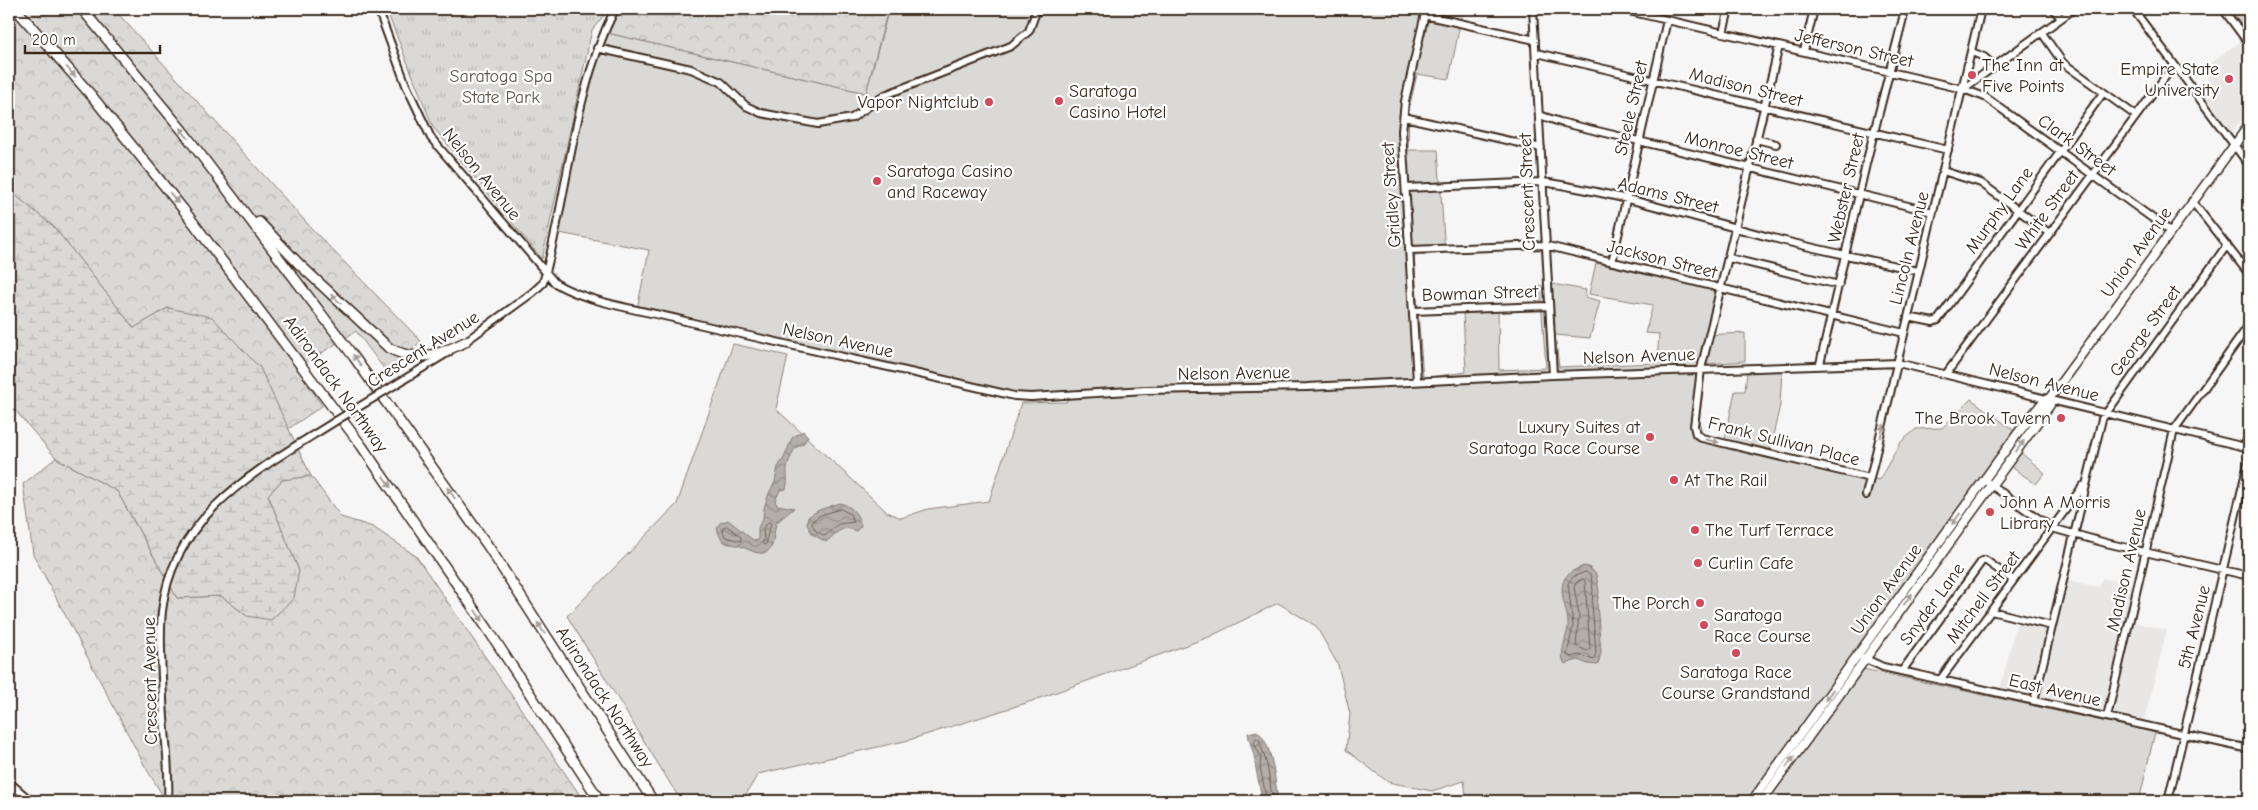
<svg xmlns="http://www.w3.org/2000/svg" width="2258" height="810" font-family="'Comic Neue',sans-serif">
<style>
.built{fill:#e9e7e6}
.grass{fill:#dbd9d6;stroke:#8b827a}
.forest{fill:url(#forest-crowns);stroke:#8b827a}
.wetland{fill:url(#wetland-marsh);stroke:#8b827a}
.park{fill:url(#park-tufts);stroke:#8b827a}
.water{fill:url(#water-waves);stroke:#847972}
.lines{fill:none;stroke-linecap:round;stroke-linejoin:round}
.shore{stroke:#6b5f56;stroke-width:1}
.minor-casing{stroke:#3b2a1e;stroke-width:10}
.major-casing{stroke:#3b2a1e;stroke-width:11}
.highway-casing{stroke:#3b2a1e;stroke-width:12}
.minor{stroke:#fff;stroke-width:6}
.major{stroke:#fff;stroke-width:8}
.highway{stroke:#fff;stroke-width:9}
.minor-bridge-casing{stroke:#3b2a1e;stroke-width:10;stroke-linecap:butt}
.minor-bridge{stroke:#fff;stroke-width:6}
.oneway{fill:#a79f9a}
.poi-dot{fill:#d1495b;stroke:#fff;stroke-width:2}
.labels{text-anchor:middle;stroke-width:4.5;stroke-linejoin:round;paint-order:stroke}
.street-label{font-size:18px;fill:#3b2a1e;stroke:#fff}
.poi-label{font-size:18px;fill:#3b2a1e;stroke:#fff;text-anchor:start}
.park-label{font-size:18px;fill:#63564c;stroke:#fff}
</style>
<defs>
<pattern id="forest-crowns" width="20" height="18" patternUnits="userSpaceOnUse" patternTransform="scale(1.25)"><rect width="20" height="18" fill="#dbd9d6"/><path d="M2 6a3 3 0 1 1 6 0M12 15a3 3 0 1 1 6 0" fill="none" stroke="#bdbab7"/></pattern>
<pattern id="wetland-marsh" width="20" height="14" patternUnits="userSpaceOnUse" patternTransform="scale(1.25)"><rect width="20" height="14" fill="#dbd9d6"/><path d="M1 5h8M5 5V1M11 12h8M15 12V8" fill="none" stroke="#bdbab7"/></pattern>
<pattern id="park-tufts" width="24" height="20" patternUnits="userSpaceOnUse" patternTransform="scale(1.25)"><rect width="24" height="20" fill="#dbd9d6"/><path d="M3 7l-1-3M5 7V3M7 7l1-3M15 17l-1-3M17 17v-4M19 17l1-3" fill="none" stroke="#bdbab7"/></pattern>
<pattern id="water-waves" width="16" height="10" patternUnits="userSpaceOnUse" patternTransform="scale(1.25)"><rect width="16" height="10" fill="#b4aeaa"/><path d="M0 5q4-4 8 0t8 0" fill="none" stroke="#948e8a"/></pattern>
</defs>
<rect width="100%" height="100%" fill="#f7f6f6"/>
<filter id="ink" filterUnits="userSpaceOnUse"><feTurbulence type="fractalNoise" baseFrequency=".02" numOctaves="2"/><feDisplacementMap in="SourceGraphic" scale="10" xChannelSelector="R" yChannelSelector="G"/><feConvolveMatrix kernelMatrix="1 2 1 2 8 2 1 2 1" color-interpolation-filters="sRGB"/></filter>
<g filter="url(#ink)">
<!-- built -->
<path class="built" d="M2242,40L2249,49V110L2231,133L2203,97L2214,88L2202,70Z
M2102,578L2133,584L2103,710L2042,698L2040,692L2066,580L2099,587Z
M2017,621L2043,627L2047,632L2032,695L2000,689Z
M2133,622L2167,630L2144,721L2115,714L2112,711Z"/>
<!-- grass -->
<path class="grass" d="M889,9H1463L1449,79L1417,74L1409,109L1408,150H1438L1445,253L1414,256L1423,378L1466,372L1463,314L1498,311L1499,370L1546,368L1540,286L1552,284L1586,290L1585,297L1600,301L1590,338L1555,335L1559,367L1657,363L1659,334L1645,333L1653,305L1589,294L1596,263L1717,291L1705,335L1745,333V361L1706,364L1699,422L1703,435L1725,439L1735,391H1745L1747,372L1782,370L1780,405L1770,449L1879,480L1901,442L1916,429L1942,428L1971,399L2016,432L1850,661L1863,669L2155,732L2139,801H1467L1464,781L1432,791L1388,782L1346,750L1350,714L1338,665L1316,626L1278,603L1209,637L1026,703L909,740L758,774L742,801H681L567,616L677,504L733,344L788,356L776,409L887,512L901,518L928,509L989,501L1021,403L1067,402L1066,394L1014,396L637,309L649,250L554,232L577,117L603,32L866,93Z
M2020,452L2045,473L2036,484L2010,466Z"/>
<!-- forest -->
<path class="forest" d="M9,9H114L314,231L421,341L388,374L356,331L298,368L322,406L288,429L260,368L168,308L134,328L54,227L9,190Z
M615,9H888L866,93L603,32Z
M56,458L117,491L177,598L221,596L247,616L299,571L268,495L282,480L311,476L341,517L373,527L416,556L584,801H166L146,768L33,554L23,484Z"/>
<!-- wetland -->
<path class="wetland" d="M9,190L54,227L134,328L168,308L212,317L260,368L311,476L282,480L268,495L299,571L294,598L271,620L247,616L221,596L177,598L117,491L56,458L9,403Z"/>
<!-- park -->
<path class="park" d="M386,9H609L592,30L542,259L433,127Z
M2230,9H2249V35Z"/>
<!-- water -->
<path class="water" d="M803,431L808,436L803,444L795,448C792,455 786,464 787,472C787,480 788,482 786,489L780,490L775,501L777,505L794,508L776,523L772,546L766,553C756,554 752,551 743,547C728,541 723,549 717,528L720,523L728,520L753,540L758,541V528L763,518L764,508L769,493L775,482L778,467L784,458L792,438Z
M840,503C852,506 858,514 861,526L856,531C842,524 837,533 826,542L812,534L807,524L808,517L819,510Z
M1584,566L1589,567L1596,574L1599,591L1597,604L1601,652L1598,665L1588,664L1578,660L1565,664C1558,655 1567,637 1568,626C1569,612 1559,597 1563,583C1565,573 1576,569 1584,566Z
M1257,731C1273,744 1275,781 1278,801H1262C1261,788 1256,775 1255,761C1254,752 1249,743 1248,733Z"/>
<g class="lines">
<!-- shore -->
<path class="shore" d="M841,509L850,514L854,522L838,524L825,536L816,531L812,524L813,520L821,515Z
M769,522L771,524L766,540L767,543L764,545L762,543L764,540L763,529Z
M727,526L741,537V541L725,537L722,529Z
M1586,572L1591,576L1593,590L1592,604L1596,652L1594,660L1579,655L1570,657L1567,655L1573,626L1568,583L1573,577Z
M1583,579L1585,581L1590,649L1587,651L1576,646L1579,615L1574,587L1577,582Z
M1267,801L1260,767L1261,757L1254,743L1256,738L1259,739L1267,765L1273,801"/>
<defs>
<path id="minor" d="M378,9L406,85L431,138L555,283C587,303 648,311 685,321C795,347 905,370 1014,396L1031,397L1146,390L1307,387L1553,375L1898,363L2249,448
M1533,9L1553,375
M1620,9L1963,89L1985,97L2170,231
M2053,9L2061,18
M2133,9L2249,165
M2223,9L2249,44
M1424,15L1535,40
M1723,33L1729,9
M2042,33L2063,63L2135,115
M1779,46L1701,369L1694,426L1696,434L1702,438L1870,478
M597,48L691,69L721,82L746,106L761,113L818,124L852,118L885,95L1011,46L1029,31L1037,9
M1804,51L1814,9
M1972,52L1984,57L1994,66
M1537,53L1948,150
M1963,89L2074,9
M1539,115L1560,122L1933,212
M1404,117L1541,148
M1756,139L1776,144
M1943,171L1981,183L2049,233
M1406,188L1543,182C1622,194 1699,219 1777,239C1823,251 1871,260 1918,271
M2192,201L2249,274
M1410,250L1544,245L1904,333
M1729,258L1839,285
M1612,262L1667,20
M1413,311L1548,306
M1908,317L1933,322L1938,320L2103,93
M462,344L532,293L543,283C569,191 572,95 615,9
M1820,364L1866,164L1903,18
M1946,374L2174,65
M1417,381L1402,131L1405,101L1426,9
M385,391L449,352
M347,414L372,399
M2244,446L2249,437
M1984,480L2052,528L2106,543L2249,576
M1866,495L1981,9
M1991,611L2052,626
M1857,655L1883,667L2249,749
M1902,671L1982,561L1985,560L2013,580
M1940,680L2083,486
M2034,701L2102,419L2227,245
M2107,717L2174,430L2249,325
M9,782L31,801
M168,801C170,767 164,733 163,699C162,670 159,640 162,611C173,513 260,469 334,422
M2168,801L2249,459"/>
<path id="major" d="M1752,801L2018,433L2043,402L2049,399L2249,125
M1762,801L2050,405L2049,399"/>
<path id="highway" d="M16,9L91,95L183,209L361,445L489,631L600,801
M82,9L182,130L354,357L488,546L653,801
M259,222L299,264L389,348C417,363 439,355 465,342"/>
</defs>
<!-- minor casing -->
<use href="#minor" class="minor-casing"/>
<!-- major casing -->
<use href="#major" class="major-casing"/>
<!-- highway casing -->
<use href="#highway" class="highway-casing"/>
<!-- minor -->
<use href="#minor" class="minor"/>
<!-- major -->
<use href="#major" class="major"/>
<!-- highway -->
<use href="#highway" class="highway"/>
<defs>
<path id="minor-bridge" d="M372,399L385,391
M334,422L347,414"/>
</defs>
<!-- minor-bridge casing -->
<use href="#minor-bridge" class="minor-bridge-casing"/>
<!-- minor-bridge -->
<use href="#minor-bridge" class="minor-bridge"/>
</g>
<!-- one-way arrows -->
<defs><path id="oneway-solid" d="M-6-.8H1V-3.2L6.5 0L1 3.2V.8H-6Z" transform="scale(1.25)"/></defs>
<g class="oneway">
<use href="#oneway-solid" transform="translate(71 72) rotate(49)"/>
<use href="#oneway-solid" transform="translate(184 133) rotate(-128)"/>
<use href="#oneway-solid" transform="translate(174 198) rotate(51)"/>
<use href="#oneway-solid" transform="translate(336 299) rotate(-137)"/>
<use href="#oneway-solid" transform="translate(357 360) rotate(-126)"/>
<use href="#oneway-solid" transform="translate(1882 431) rotate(-76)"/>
<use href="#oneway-solid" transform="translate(1712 441) rotate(13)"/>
<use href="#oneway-solid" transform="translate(2020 446) rotate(-54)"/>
<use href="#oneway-solid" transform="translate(387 482) rotate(55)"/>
<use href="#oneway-solid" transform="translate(451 493) rotate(-125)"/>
<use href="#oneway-solid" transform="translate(1956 519) rotate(126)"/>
<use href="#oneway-solid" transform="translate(1908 599) rotate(-54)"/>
<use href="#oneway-solid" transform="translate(479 616) rotate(56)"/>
<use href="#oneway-solid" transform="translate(541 628) rotate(-123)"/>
<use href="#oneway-solid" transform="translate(1829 695) rotate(125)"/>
<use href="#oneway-solid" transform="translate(1790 762) rotate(-54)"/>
</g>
</g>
<!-- markers -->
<g class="poi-dot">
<circle cx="1972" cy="75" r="5"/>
<circle cx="2229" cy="79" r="5"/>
<circle cx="1059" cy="101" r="5"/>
<circle cx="989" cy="102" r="5"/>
<circle cx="877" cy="181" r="5"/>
<circle cx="2061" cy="418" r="5"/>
<circle cx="1650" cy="437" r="5"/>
<circle cx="1674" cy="480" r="5"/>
<circle cx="1990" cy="512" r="5"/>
<circle cx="1695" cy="530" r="5"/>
<circle cx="1698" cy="563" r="5"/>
<circle cx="1700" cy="603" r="5"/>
<circle cx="1704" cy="625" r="5"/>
<circle cx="1736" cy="653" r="5"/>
</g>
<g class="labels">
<!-- street labels -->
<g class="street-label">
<text transform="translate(1854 48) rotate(13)" y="6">Jefferson Street</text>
<text transform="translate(1746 87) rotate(14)" y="6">Madison Street</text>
<text transform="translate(1631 108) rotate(-77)" y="6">Steele Street</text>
<text transform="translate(2077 145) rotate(36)" y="6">Clark Street</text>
<text transform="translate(1739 150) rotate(14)" y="6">Monroe Street</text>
<text transform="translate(482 174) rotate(51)" y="6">Nelson Avenue</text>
<text transform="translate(1846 188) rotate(-77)" y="6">Webster Street</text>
<text transform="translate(1527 192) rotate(-92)" y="6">Crescent Street</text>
<text transform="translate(1391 195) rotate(-94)" y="6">Gridley Street</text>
<text transform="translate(1668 195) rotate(14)" y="6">Adams Street</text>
<text transform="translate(1999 210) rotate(-54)" y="6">Murphy Lane</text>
<text transform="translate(2047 210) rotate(-54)" y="6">White Street</text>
<text transform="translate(1909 248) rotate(-76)" y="6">Lincoln Avenue</text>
<text transform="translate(2136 252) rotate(-54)" y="6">Union Avenue</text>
<text transform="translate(1662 259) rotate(14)" y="6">Jackson Street</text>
<text transform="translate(1480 293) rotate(-2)" y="6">Bowman Street</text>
<text transform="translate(2145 331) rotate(-54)" y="6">George Street</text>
<text transform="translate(838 340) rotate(12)" y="6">Nelson Avenue</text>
<text transform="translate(423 349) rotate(-32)" y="6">Crescent Avenue</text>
<text transform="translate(1639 356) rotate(-2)" y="6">Nelson Avenue</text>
<text transform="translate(1234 373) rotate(-1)" y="6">Nelson Avenue</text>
<text transform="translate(2044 382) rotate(14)" y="6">Nelson Avenue</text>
<text transform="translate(336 384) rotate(54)" y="6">Adirondack Northway</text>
<text transform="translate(1784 441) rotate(14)" y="6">Frank Sullivan Place</text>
<text transform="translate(2126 570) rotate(-77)" y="6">Madison Avenue</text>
<text transform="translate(1886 589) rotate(-54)" y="6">Union Avenue</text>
<text transform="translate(1983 597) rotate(-53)" y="6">Mitchell Street</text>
<text transform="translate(1932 604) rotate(-54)" y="6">Snyder Lane</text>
<text transform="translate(2194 627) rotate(-76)" y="6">5th Avenue</text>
<text transform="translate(150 681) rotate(-91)" y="6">Crescent Avenue</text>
<text transform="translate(2055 690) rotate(13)" y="6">East Avenue</text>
<text transform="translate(605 697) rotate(57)" y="6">Adirondack Northway</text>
</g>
<!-- poi labels -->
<g class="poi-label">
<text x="1982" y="71">The Inn at<tspan x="1982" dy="21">Five Points</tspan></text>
<text x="2219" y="75" text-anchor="end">Empire State<tspan x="2219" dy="21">University</tspan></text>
<text x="1069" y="97">Saratoga<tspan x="1069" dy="21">Casino Hotel</tspan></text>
<text x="979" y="108" text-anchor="end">Vapor Nightclub</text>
<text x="887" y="177">Saratoga Casino<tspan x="887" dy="21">and Raceway</tspan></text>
<text x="2051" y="424" text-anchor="end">The Brook Tavern</text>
<text x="1640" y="433" text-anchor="end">Luxury Suites at<tspan x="1640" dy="21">Saratoga Race Course</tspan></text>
<text x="1684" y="486">At The Rail</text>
<text x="2000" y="508">John A Morris<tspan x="2000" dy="21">Library</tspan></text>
<text x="1705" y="536">The Turf Terrace</text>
<text x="1708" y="569">Curlin Cafe</text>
<text x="1690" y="609" text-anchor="end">The Porch</text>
<text x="1714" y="621">Saratoga<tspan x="1714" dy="21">Race Course</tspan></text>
<text x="1736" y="678" text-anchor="middle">Saratoga Race<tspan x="1736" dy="21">Course Grandstand</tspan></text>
</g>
<!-- park labels -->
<g class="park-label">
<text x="501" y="82">Saratoga Spa<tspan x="501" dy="21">State Park</tspan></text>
</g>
</g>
<!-- margin -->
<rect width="2258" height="810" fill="none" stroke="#fff" stroke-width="30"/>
<rect x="15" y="15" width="2228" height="780" fill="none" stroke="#3b2a1e" stroke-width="2" filter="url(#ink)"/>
<!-- scale -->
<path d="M25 45v8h135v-8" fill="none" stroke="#3b2a1e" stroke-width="2.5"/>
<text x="32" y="45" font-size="15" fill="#3b2a1e" stroke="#ffffff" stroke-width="4" paint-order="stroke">200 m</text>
</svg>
